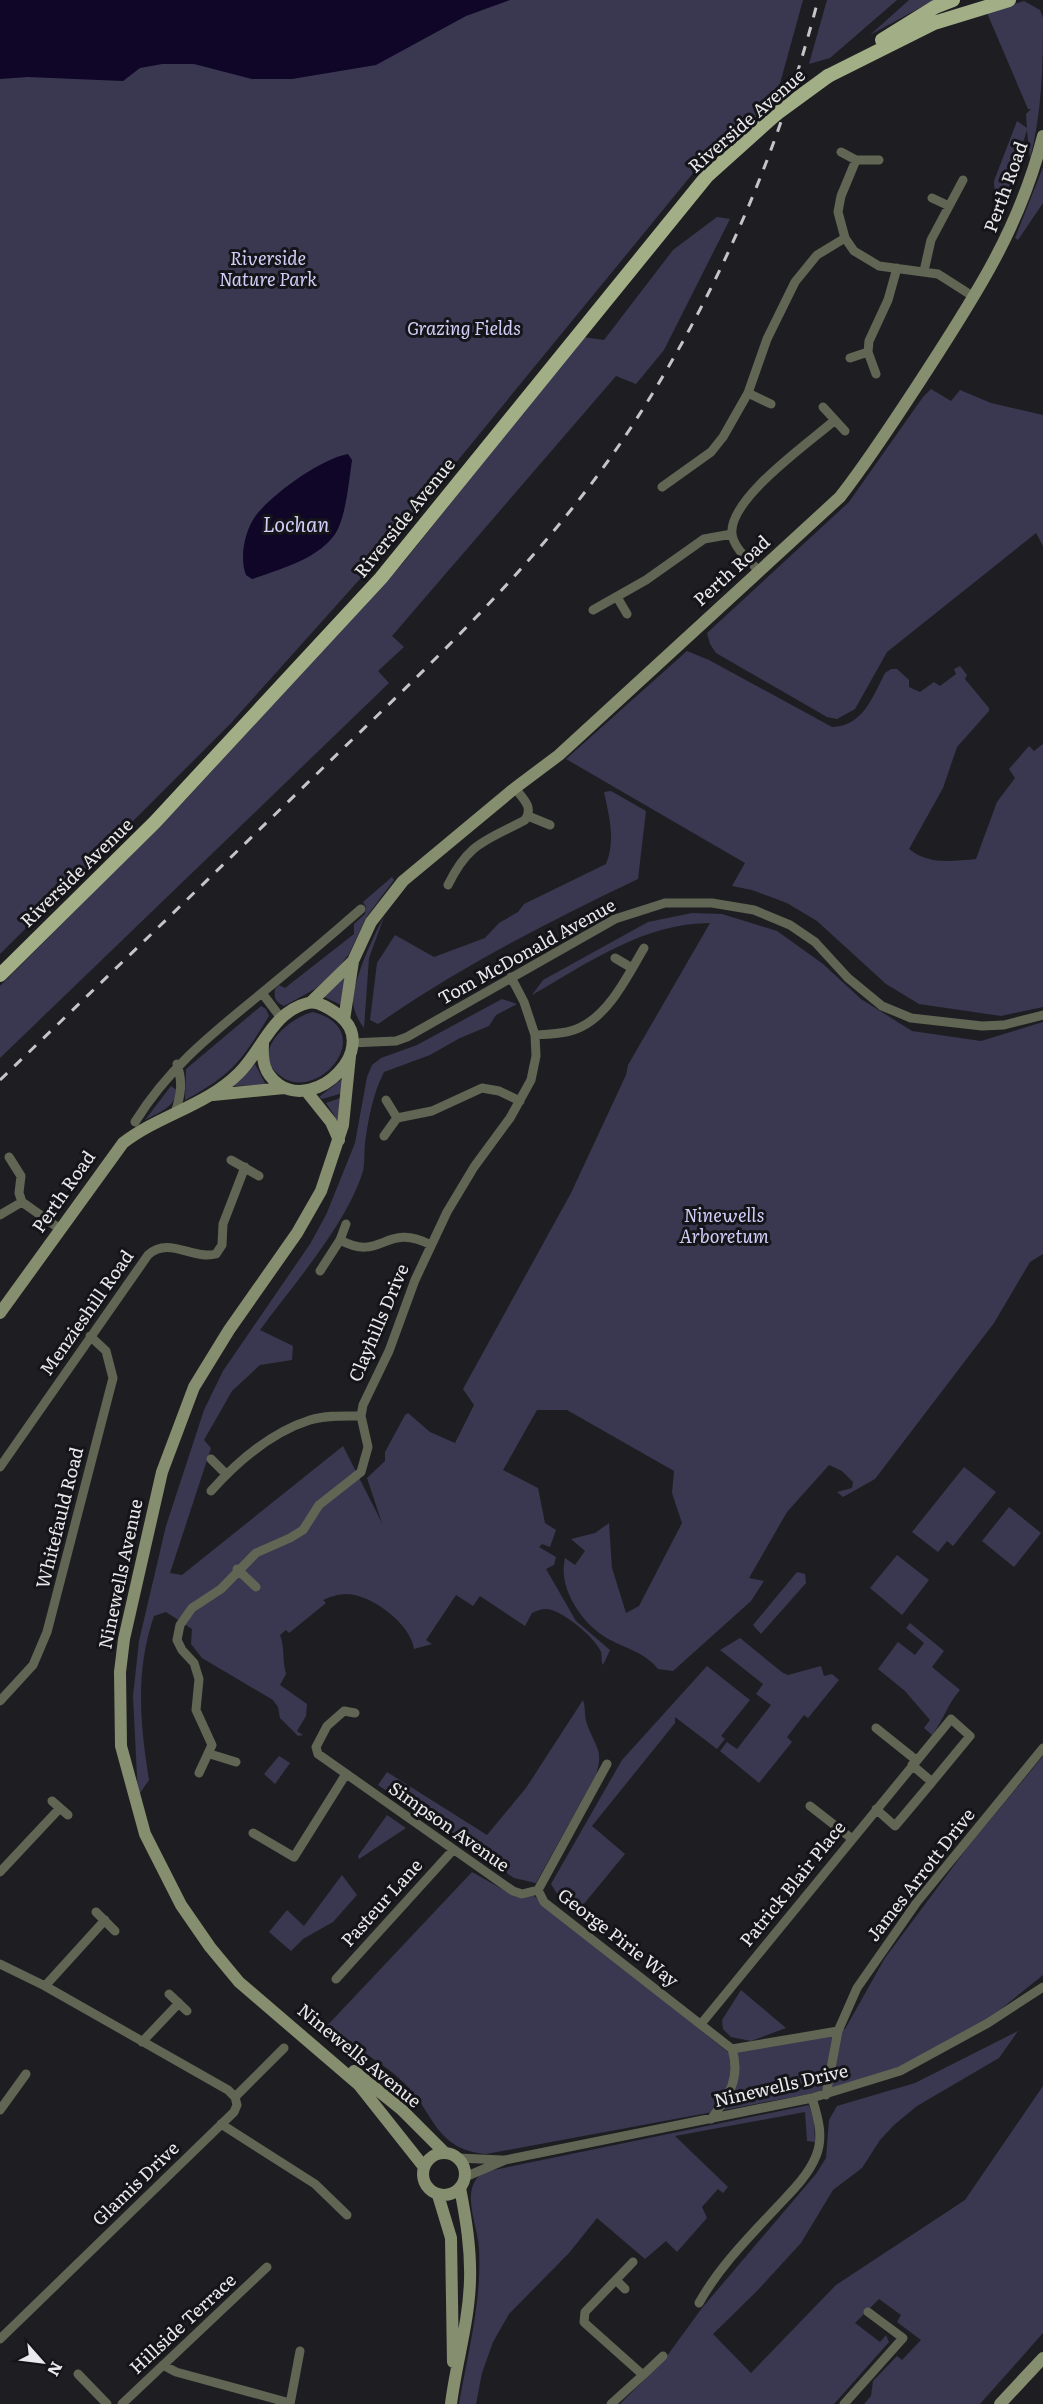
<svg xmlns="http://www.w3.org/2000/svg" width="1043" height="2404" font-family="Literata,serif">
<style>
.green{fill:#3a3751}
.water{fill:#0f0628}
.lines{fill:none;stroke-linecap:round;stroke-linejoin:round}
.street{stroke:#606653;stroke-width:9}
.secondary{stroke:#858f6f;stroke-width:12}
.primary{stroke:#a2ae86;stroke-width:14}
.rail{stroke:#c5c5c7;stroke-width:3;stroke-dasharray:10 10;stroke-linecap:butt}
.primary-bridge{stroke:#a2ae86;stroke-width:14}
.labels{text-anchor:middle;stroke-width:6;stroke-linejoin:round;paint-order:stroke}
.street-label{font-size:18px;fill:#eaeaec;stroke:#151519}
.park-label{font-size:18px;font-style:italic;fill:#d2cef9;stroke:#151519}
.water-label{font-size:20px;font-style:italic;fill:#d2cef9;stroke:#151519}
</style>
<rect width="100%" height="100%" fill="#1e1e22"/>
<!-- green -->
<path class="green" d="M0,0H803L776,98L768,109L694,172L368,570L231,723L0,954Z
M827,0H897L830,58L809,64Z
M909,0H934L870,35Z
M1024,1L1040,10L1043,18C1043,66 1042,112 1030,159L1027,130L1009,187L1001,204L995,200L994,181L1017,121L1027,128L1026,114L1031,109H1028L987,13Z
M1043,167V203L1018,240L1015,238Z
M717,217L730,219L664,350L636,384L616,376L392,636L404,647L378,671L389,683L0,1058V986L188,797L403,563L583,337L604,340L673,250Z
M931,389L951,401L960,390L991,403L1043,415V546L1036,533L887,652L855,709L837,719L827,717L716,653L710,644L707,633L849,502L923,397Z
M687,651L709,660L832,727C863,726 872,698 885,673L891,669H897L909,680V687L920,692L934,682L940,686L956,674L954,669L960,666L967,675L965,679L989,708V711L957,747L943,788L909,849C929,865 951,861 976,859L997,802L1015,778L1009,769L1029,746L1034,751L1043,744V1007L1001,1016L919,1004L886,984L817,921L787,903L752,890L732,886L745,863L566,759Z
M611,791L646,811L638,879C546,923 462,966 378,1024L370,1020L377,963L395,935L434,957L485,938L499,923L518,912L524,904L606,864C616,840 609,816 604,792Z
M392,877L394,880L367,916L349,954L335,972L315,989L284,1006C275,1002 274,998 275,989L279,985L285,988L354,934V924L365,914L366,907L363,902Z
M692,913L722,914L777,931L823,964L861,999L912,1031L981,1041L1043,1022V1254L1030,1262L994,1323L875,1479L843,1497L837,1492L852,1488L853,1482L842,1471L829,1465L787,1512L749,1578L764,1581L751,1601L673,1671L658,1669C643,1650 621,1648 602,1635C579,1619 558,1586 565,1558L575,1565L585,1551L571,1539L595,1533L609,1523L612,1568L626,1613L639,1606L682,1523L672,1493L674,1471L567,1410H537L503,1470L538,1488L545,1523L556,1530L550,1547L542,1544L539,1547L556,1557L554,1565L546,1569L576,1621L610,1650L603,1665C601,1662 602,1656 601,1652C596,1638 561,1609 546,1609C541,1609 536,1611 532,1613L525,1626L480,1596L473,1606L456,1595L426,1640L432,1644L414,1649C411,1624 371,1594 346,1594C339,1594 329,1597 323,1600L326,1603L289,1633L286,1630L280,1635C285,1648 282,1660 286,1674L280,1685L307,1704L306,1716L297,1731L303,1735L298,1736L280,1718L278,1707L273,1700L202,1658L191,1644L192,1629L166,1612L154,1616C135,1671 140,1723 149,1780L138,1796L133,1696L139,1641L166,1526L204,1410L223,1371L310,1244L326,1215L355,1143L367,1077L372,1065L381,1058L417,1045L502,999L517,1004L496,1015L489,1026L460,1038L430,1055L384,1072C373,1093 368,1120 365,1143C364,1152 365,1162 363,1171C347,1224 293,1285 260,1330L293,1346L292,1360L260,1365L232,1391L204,1440L211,1448L170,1573L182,1575L343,1446L382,1523L367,1478L385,1461V1452L405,1415L408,1413L430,1432L455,1443L474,1405L463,1389L571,1193L626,1075L628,1065L710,923C644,923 588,963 532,995L543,980L648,922Z
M384,917L369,958L364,1028C358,1020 354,1012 353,1002C353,981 373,936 384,917Z
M347,973L341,1005L322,996Z
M261,1006L266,1009L269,1016C241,1061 233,1074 185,1100L186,1069Z
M313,1012C380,1030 319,1103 282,1077C247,1054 288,1018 313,1012Z
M255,1064L266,1085L232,1086Z
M346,1076L343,1093L322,1099L319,1097Z
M171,1086L178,1091C173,1108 160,1112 145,1120Z
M343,1097L339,1128L334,1115L326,1103Z
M964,1467L996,1492L953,1546L947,1541L938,1552L912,1532Z
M1009,1507L1041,1533L1014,1567L982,1541Z
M897,1555L929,1580L902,1615L870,1588Z
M797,1572L805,1574L806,1583L761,1634L753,1625Z
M910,1623L944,1651L932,1667L960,1690C947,1705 944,1719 932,1735L924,1728L930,1720L905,1691L878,1669L898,1642L915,1655L924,1643L906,1628Z
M740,1638L783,1673L788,1675L821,1666L824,1676L832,1674L839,1680L808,1718L804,1715L787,1737L792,1742L759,1783L720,1751L727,1742L737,1749L771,1705L756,1694L763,1684L720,1650Z
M707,1666L750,1700L721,1736L725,1739L717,1749L675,1717V1723L592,1826L625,1854L578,1911L563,1903L551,1884L622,1760Z
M583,1700C586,1709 584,1716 587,1724C595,1747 604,1749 596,1775L536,1883L514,1878L378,1785L387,1772L487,1835L526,1788Z
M279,1756L290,1763L275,1784L264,1774Z
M1043,1756V1975L986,2021L898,2069L820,2092L486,2154C433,2149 435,2111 402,2081C380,2060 350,2045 324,2029L472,1872L516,1897L533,1895L729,2053L845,2029L885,1958L967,1848Z
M387,1815L406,1828L359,1859L358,1856Z
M342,1875L357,1895L333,1922L303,1939L291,1951L269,1932L287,1910L304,1926Z
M741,1990L786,2028L751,2041L731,2037L723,2029L722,2020Z
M1018,2031L999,2058L917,2106L894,2125L880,2140L862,2168L833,2190L801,2243L757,2291L713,2334L751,2373L836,2285L965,2200L1043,2086V2333L980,2404H864L871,2396L873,2381L897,2356L902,2360L921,2340L897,2322L901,2315L879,2299L855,2323L880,2342L886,2335L889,2342L834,2404H620L664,2360L702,2308L816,2174L826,2158L829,2120L837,2106L915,2083Z
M809,2105L814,2119L815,2142L807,2141L805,2112L675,2136L728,2187L723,2193L718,2189L702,2207L707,2218L677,2252L666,2241L645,2259L597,2218L569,2253L509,2314L493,2342L482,2373L476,2404H459C468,2352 482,2301 479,2248C477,2222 459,2188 484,2172Z"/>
<!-- water -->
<path class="water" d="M0,0H510L466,16L376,65L292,79H252L194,64H162L140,68L123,81L28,77L0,79Z
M348,454L352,460C349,480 347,505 340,524C329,556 281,569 252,579L246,575C239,557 245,529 257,514C275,492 321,459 348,454Z"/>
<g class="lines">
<!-- street -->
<path class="street" d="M841,152L856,160H879
M856,160L841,196L838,212L845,238L854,251L879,266L938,274L974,297
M932,198L949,206
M924,271L931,240L963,180
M850,358L868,352
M876,374L868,352L869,341L888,300L897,268
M748,393L771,404
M823,407L845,431
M662,487L711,452L723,437L748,393L767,339L795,282L817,255L845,238
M759,571C750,561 734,549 732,534C728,499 810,442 835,420
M617,597L627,614
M593,610L646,580L704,539L732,534
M528,816L550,825
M448,885C469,842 486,841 525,820C534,807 523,799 515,788
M615,958L632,968
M262,993L281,1018
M535,1035C550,1034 567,1034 581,1027C610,1013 628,975 644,948
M351,1043L396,1041L407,1037L615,919L665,903H712L754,910L790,925L815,942L848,978L882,1006L911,1018L982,1026L1004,1025L1043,1015
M175,1113C181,1095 183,1082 177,1064
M397,1118L432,1111L482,1088L499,1091L520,1101
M135,1122C170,1066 213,1033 263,992C296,965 329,937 361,909
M384,1136L397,1118L386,1100
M231,1160L259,1176
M22,1202L60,1229
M0,1215L22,1202L19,1193L21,1176L9,1157
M340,1240C383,1263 384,1221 431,1245
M320,1271L340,1240L346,1224
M211,1459L226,1474
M0,1467L148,1255C169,1236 192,1260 216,1254L222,1245L223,1224L245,1167
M211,1491C237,1462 272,1432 310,1420C326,1415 345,1416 361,1416
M237,1569L256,1587
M0,1701L33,1665L47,1632L113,1378L106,1351L90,1336
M355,1713L344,1711L327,1726L316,1747L318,1754L513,1891L522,1894L538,1890
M876,1728L916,1760
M210,1754L236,1762
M607,1764L538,1890L544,1902L732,2049C741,2078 729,2096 711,2119
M199,1773L212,1745L196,1710L199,1679L194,1663L182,1650L177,1640L180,1625L192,1608L221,1589L256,1553L290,1538L303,1530L319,1505L361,1472L368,1447L361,1416L363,1405L389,1351L415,1280L447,1212L474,1167L510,1118L531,1080L536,1056L535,1035L524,1002L511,977
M52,1801L68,1815
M810,1806L851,1838
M876,1809L895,1826L932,1782
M253,1833L294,1857L346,1774
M0,1872L60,1808
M96,1912L115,1931
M0,1964L45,1986L228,2090L235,2097
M336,1979L453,1850
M45,1986L105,1920
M169,1994L187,2011
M701,2024C784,1922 868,1821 951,1719L970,1736L932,1782L912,1765
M142,2042L179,2003
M732,2049L838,2031
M826,2095L838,2031L857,1988L917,1902L1043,1748
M235,2097L284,2048
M0,2110L26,2074
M221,2124L315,2184L347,2215
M458,2158L502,2160
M465,2177L505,2160L812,2098L900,2071L988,2023L1043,1987
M616,2280L625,2289
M699,2303C719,2267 749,2237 777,2207C791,2192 808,2176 816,2156C824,2137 818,2117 812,2098
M0,2339L234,2112L237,2105L235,2097
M163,2365L176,2372L290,2403
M78,2374L107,2404
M643,2375L663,2356
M122,2404L267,2267
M290,2404L300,2351
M611,2404L643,2375L587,2325L584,2322L585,2312L633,2262
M844,2404L903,2338L868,2312"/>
<!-- secondary -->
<path class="secondary" d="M311,1002L353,961
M344,1020L353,961L371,922L403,881L515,788L559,755L840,497C871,457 898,415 926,372C976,295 1020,227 1043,136
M350,1056L343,1125L321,1191L297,1233L229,1330L194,1387L162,1472L124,1639L120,1672L121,1746L145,1834L181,1905L210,1947L239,1982L359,2085L424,2167
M307,1092L331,1122L339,1140
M213,1095L284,1088
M0,1313L123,1143C159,1115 206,1106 239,1073C263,1049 272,1012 308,1003C318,1000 332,1010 340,1016C380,1048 317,1112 278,1084C264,1073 262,1061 263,1044
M354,2071L401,2109L445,2153
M423 2174a21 21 0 1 1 42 0a21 21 0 1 1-42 0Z
M438,2195L451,2238L453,2362
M451,2404C456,2363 469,2322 470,2280C471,2249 466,2219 460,2188
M1000,2404L1043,2358"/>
<!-- primary -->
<path class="primary" d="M882,40L935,7L953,0
M828,76L934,23L1009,0
M0,975L155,822L381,578L707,176L776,114"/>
<!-- rail -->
<path class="rail" d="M0,1080C110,974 220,868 329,762C437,658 547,555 630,429C717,296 778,154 818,0"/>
<!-- primary-bridge -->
<path class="primary-bridge" d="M776,114L828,76"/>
</g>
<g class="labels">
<!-- street labels -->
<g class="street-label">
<text transform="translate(747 121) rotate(-41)" y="6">Riverside Avenue</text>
<text transform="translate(1006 187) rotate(-70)" y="6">Perth Road</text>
<text transform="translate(405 518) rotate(-51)" y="6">Riverside Avenue</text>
<text transform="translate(732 571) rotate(-42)" y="6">Perth Road</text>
<text transform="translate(77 873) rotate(-44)" y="6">Riverside Avenue</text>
<text transform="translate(527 952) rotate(-29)" y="6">Tom McDonald Avenue</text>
<text transform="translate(64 1192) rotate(-55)" y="6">Perth Road</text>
<text transform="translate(87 1313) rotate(-55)" y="6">Menzieshill Road</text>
<text transform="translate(379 1323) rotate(-67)" y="6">Clayhills Drive</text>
<text transform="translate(60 1518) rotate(-76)" y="6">Whitefauld Road</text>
<text transform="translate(121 1574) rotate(-78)" y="6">Ninewells Avenue</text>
<text transform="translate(449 1827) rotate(35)" y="6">Simpson Avenue</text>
<text transform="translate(921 1875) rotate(-52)" y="6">James Arrott Drive</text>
<text transform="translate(793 1884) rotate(-51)" y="6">Patrick Blair Place</text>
<text transform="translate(382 1903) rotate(-48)" y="6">Pasteur Lane</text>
<text transform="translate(618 1938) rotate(38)" y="6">George Pirie Way</text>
<text transform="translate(359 2056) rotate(39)" y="6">Ninewells Avenue</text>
<text transform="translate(781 2086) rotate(-13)" y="6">Ninewells Drive</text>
<text transform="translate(136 2184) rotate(-44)" y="6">Glamis Drive</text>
<text transform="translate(183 2324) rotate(-43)" y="6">Hillside Terrace</text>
</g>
<!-- park labels -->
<g class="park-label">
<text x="268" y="265">Riverside<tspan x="268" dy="21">Nature Park</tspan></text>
<text x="464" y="335">Grazing Fields</text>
<text x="724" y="1222">Ninewells<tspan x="724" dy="21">Arboretum</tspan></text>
</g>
<!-- water labels -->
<g class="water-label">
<text x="296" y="532">Lochan</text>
</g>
</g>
<!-- north arrow -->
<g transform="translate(42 2362) rotate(118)" stroke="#151519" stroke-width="4.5" paint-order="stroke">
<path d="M0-4.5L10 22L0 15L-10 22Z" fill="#eaeaec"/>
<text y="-9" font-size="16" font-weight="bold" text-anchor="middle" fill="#eaeaec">N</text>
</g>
</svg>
